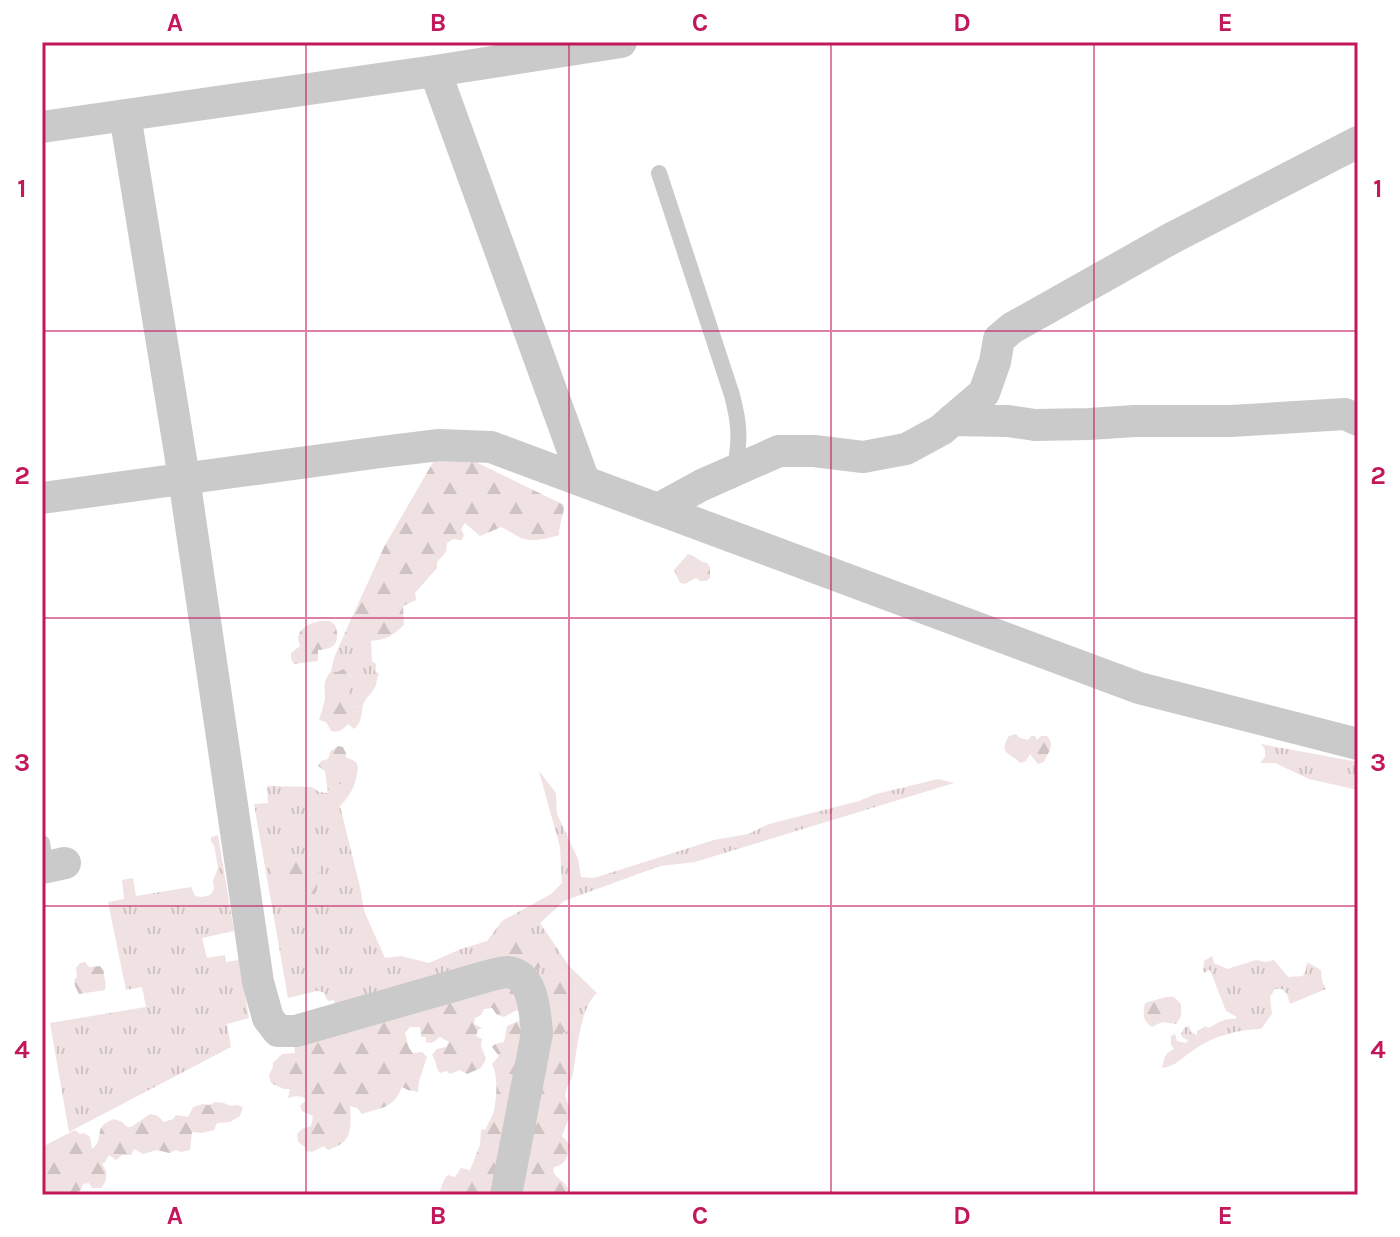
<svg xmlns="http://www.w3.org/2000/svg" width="1400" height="1237" font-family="Karla,sans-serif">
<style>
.grass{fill:url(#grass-tufts)}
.forest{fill:url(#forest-firs)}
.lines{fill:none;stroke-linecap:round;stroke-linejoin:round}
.lane{stroke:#cacaca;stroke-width:16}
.street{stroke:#cacaca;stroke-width:32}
.grid{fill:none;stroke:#c2185b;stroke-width:2;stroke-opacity:0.55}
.neatline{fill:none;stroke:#c2185b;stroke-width:3}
.grid-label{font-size:26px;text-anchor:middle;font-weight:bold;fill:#c2185b}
</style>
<defs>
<pattern id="grass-tufts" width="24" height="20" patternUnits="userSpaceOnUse" patternTransform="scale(2)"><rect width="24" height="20" fill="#f0e1e2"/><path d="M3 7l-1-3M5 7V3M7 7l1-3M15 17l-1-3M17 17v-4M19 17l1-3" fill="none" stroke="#cec2c2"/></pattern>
<pattern id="forest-firs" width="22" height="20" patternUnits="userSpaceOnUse" patternTransform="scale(2)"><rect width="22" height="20" fill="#f0e1e2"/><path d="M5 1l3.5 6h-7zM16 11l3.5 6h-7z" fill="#cec2c2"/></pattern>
</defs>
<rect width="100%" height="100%" fill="#fff"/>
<!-- grass -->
<path class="grass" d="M344,635C353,644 360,642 371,640L372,661L376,664L375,671L379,674C377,677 377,681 376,685C372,695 363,698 362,710L359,707C351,707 347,703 343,696L351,676L343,669L337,672L331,671L334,658Z
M1261,744L1358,762V790L1309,779L1275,763H1260L1265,757V750Z
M358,767C356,784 352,794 340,806L360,887L364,911L385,958L401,956L429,963L461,949L487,941L502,921L551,894L562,883L560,847L539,771L556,793L557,814L578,859L581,877L594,878L714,840L748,834L769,824L859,801L876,794L938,779L954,783L695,862L660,866L564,901L540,923L569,966L597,993C579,1008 577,1055 572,1078L568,1071L570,1065L564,1055L560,1052V1041L563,1033L575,1028V1023L562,1010L574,994L578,984L565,974L552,979L549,975L543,973L336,1010L334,1000L328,1001L323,992L317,991L288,998L254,804L268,803L267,786L312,787L319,792L328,793L325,771L351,776Z
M218,835L234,931L202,938L207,958L225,955L226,962L239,960L249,1018L227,1024L231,1047L69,1132L50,1023L146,1007L142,987L126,990L108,902L124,899L122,880L133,878L136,896L191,887L195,896L202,897L210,895L214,889L213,881L218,868L214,845L211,842V837Z
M1212,956L1214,963L1227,969L1256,960L1266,962L1274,960L1288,977L1303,976L1306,970L1307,962L1321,970L1322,981L1326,989L1290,1004L1287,994L1282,989H1275L1270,997L1272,1014L1261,1029C1237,1030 1216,1035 1195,1049C1184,1056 1175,1067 1162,1068C1164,1058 1165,1053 1174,1049L1171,1045V1036L1175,1034L1177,1041L1186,1043L1188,1040L1183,1038L1181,1034L1184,1028L1189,1026L1191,1032L1197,1035V1031L1206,1026L1208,1028C1217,1024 1225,1017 1235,1019L1237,1017L1226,1011L1210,970L1203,973L1204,961Z"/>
<!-- forest -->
<path class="forest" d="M456,456L480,464L564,505C564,516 559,523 559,535C547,539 530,543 519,537C513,534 508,530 501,527L480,536L465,523L461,529L464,535L462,540L453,539L447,543L446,552L437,562V568L415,593L416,600L403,606L404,625C389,638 388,639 369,641C358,642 352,644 344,635L384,547L436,457Z
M688,554C696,556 699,562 707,563L710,567V578L706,581H700L696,578L685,584L680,583L674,570Z
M321,621H330L335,625C341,641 335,650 318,650V661L294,664L291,659V653L300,646C293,631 308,623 321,621Z
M343,669L348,672L352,681L349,692L344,697L347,702L352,703L354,707H359L362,710C362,716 359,726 354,729L348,724C342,730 339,733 331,731L326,722L319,720C321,713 324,705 325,698C325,684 322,684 331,671L337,672Z
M1016,734L1020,738L1028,740L1031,736H1035L1037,740L1041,736H1047C1056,745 1047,754 1044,762L1038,764L1030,754L1026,761L1020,763C1012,753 997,755 1009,736Z
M338,746L343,747L346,753V757L356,762L358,767L349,781L334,786L328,782L325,771L318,766L321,761L328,759L331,751Z
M282,854L291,859L300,856L303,862L308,860L312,863L314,867L318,868V875L315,879C323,895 309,899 296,898L292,893H284C277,884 271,874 272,862Z
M513,929C522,937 534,930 540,945L538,949L543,954L540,968L535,971L506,957L502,953L506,932Z
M85,962L89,967L100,966L104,971C103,978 107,982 105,990L79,994L75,986L74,980L77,977L76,968L80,963Z
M543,973L549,974L552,979C565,975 569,969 578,984L574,994L577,998L569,1001L562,1010L575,1023V1028L563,1033L560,1041L561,1047L560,1052L570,1060L568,1071L572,1078C558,1101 571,1096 569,1116C568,1122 564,1130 562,1136L570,1145C568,1156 566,1165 554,1167L553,1171C558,1182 568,1180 570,1195H437C443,1189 441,1181 448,1175L455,1177L461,1168L470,1170L480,1145L481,1130L486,1129C488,1122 493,1117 494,1110C497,1097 498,1076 492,1064L499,1056L492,1047L495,1044L504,1042L507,1026L519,1021L522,1016L517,1010L504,1017L497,1015L492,1008L484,1009L481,1015L475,1018L474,1024L482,1028L478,1030L476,1036L482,1039L481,1046L486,1059L481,1068L467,1074L460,1070L450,1074L447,1071L440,1073C435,1068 437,1061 432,1055L437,1049L446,1047L449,1042L440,1037L432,1043L426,1042V1037H421L420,1027H410L405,1033L409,1048L413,1053L422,1052L427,1057L419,1081L418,1092L408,1090L402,1087C393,1109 382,1107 362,1114L357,1108L350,1106C351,1129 353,1142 328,1150L324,1146L312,1152L305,1151V1147L298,1142L297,1134L302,1129L311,1126L313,1116L302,1111L300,1106L306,1100L303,1097L296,1096L288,1098L290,1089H284L271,1083L269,1075L273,1067V1063L282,1054L295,1053L293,1035Z
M1166,997H1174L1181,1004V1016L1176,1024L1162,1022L1152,1027C1142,1020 1143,1014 1145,1003Z
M215,1102L224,1103L230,1106L236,1105L243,1107L240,1116L230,1122L217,1123L214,1130L202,1133L192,1132L190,1150L181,1152L176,1150L169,1153L157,1150L143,1154L134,1149L131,1155H122L116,1160L109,1155L105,1162L102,1164C108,1171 108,1181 101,1188H92L89,1183L83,1184L81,1190L71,1195H42V1147L75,1130L80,1134L84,1133L90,1137L92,1149C107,1137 90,1128 114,1119L122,1122L127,1127H131L150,1114L158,1116L164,1122L173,1119L176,1115L188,1117L193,1107L203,1104L209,1105Z"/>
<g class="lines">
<!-- lane -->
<path class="lane" d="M659,173L732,395C740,426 740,438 735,470
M42,843L46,868"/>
<!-- street -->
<path class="street" d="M435,71L584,481
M125,115L184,478L258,982L268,1018L278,1031H296L488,976C493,975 502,972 507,972C534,974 535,1013 537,1033L506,1195
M42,127L435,71L621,42
M952,420L1008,421L1035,425L1089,424L1135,421H1231L1345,414L1358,420
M42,498L381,452L439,445L491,447L1139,688L1358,744
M658,509L702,485L779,451H814L863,457L906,449L941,430L984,393L995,362L999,339L1012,328L1172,238L1358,142
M42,868L65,863"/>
</g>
<!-- grid -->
<path class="grid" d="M306,42V1195M569,42V1195M831,42V1195M1094,42V1195M42,331H1358M42,618H1358M42,906H1358"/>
<!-- border -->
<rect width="1400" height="1237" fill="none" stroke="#ffffff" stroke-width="88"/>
<rect x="44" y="44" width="1312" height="1149" class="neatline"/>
<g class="grid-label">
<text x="175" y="31">A</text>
<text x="438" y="31">B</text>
<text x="700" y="31">C</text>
<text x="962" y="31">D</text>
<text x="1225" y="31">E</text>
<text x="22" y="197">1</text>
<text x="1378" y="197">1</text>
<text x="22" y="484">2</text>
<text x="1378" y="484">2</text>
<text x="22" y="771">3</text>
<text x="1378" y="771">3</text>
<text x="22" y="1058">4</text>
<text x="1378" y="1058">4</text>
<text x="175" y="1224">A</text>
<text x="438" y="1224">B</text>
<text x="700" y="1224">C</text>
<text x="962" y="1224">D</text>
<text x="1225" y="1224">E</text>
</g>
</svg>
